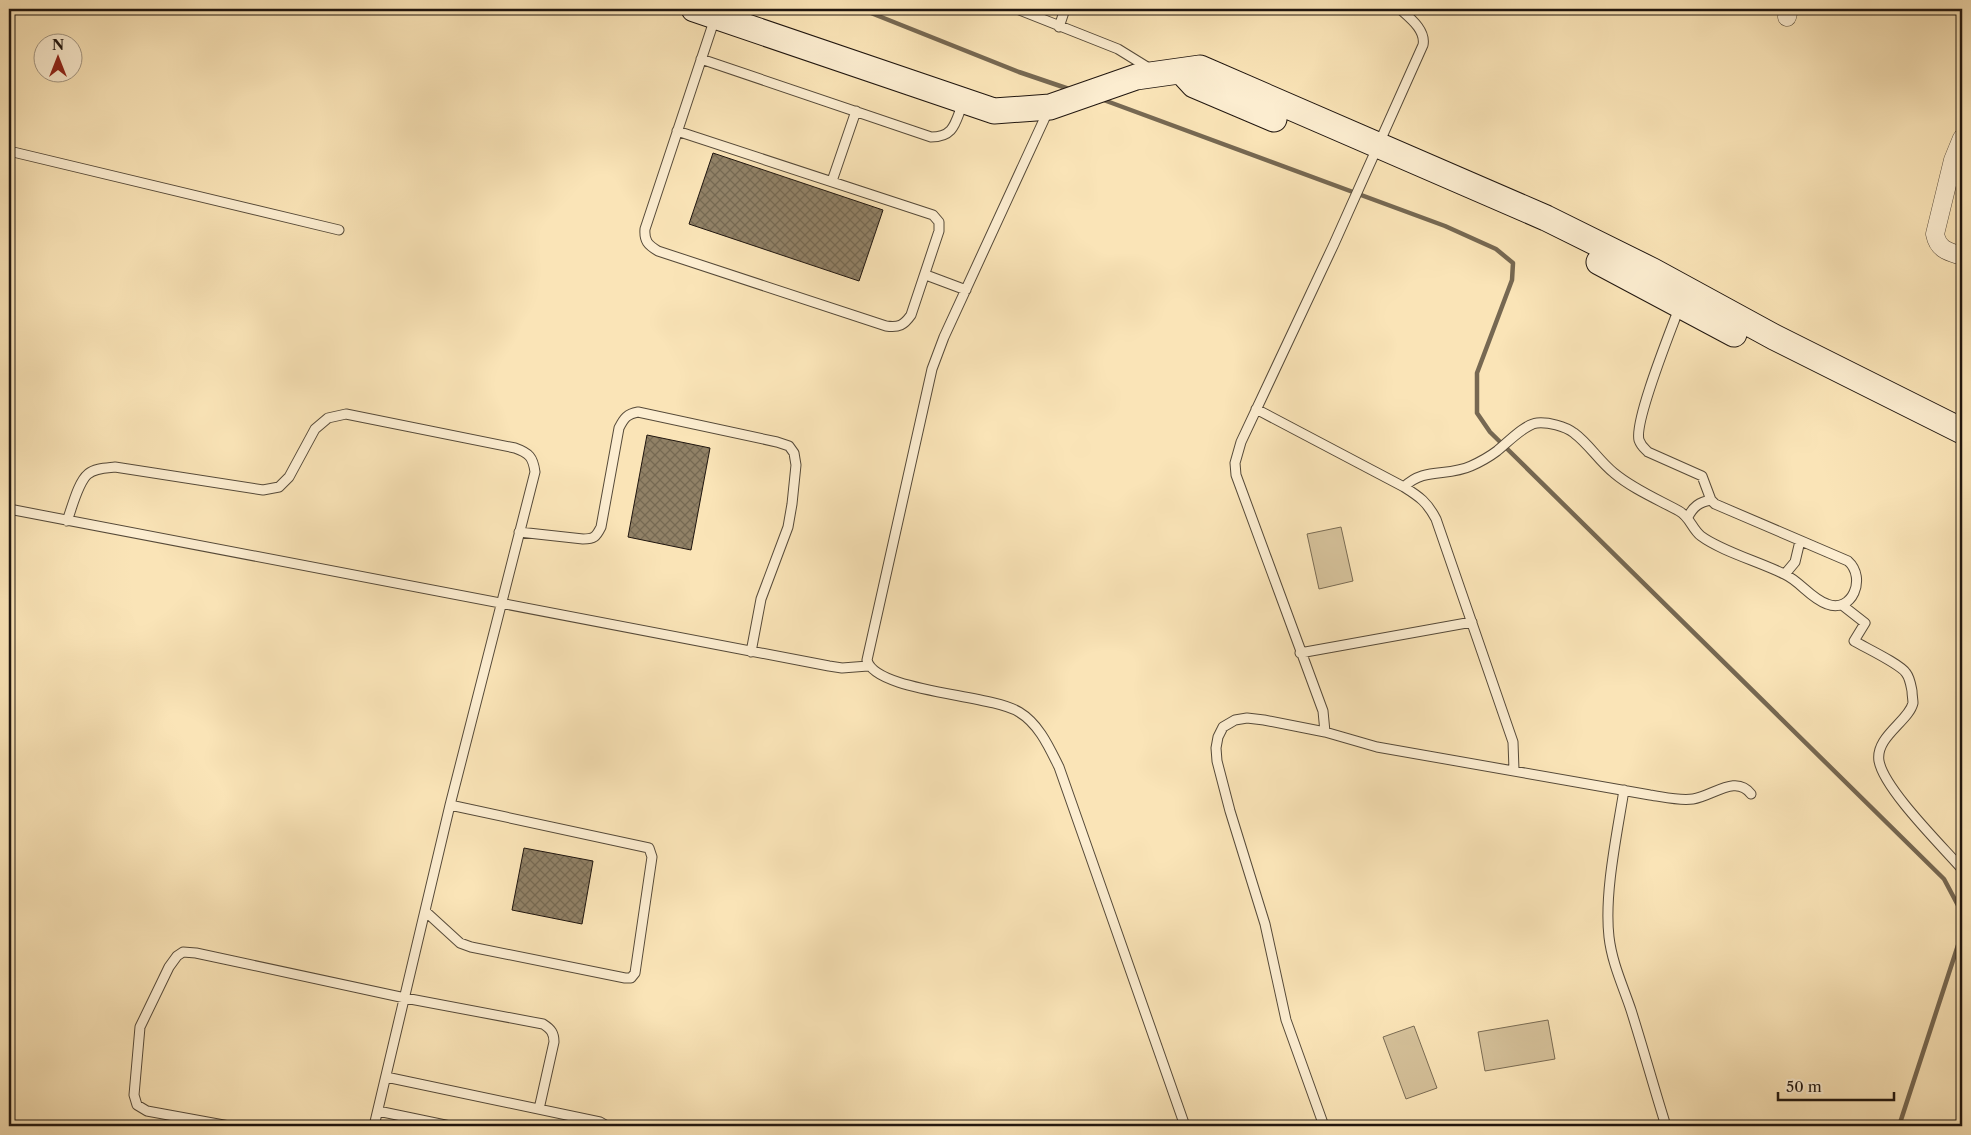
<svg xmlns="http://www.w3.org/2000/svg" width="1971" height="1135" font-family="'Libre Caslon Text',serif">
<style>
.pitch{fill:#d5c19a;stroke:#7a6c54}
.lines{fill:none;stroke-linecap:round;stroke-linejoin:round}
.stream{stroke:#766852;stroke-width:4.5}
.building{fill:url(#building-cross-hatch);stroke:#20160f}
.lane-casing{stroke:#564a39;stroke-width:11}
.street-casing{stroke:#564a39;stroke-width:19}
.secondary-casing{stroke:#20160f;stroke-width:27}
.lane{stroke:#fcedd0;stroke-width:9}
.street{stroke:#fcedd0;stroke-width:18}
.secondary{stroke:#fcedd0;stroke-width:25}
</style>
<defs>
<pattern id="building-cross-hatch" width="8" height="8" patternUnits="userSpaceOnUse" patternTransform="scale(1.25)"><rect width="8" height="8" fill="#918166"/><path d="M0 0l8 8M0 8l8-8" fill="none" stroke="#766952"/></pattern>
</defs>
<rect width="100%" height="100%" fill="#fae4b7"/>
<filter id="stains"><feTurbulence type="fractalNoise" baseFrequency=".004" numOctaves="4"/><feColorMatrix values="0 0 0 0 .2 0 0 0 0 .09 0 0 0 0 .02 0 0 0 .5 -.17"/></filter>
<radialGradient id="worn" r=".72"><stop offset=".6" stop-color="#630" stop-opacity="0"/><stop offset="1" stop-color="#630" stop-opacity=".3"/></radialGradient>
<!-- pitch -->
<path class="pitch" d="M1341,527L1353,581L1319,589L1307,534Z
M1548,1020L1555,1059L1485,1071L1478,1032Z
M1414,1026L1437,1088L1406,1099L1383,1037Z"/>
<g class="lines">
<!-- stream -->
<path class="stream" d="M861,9L1019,72L1072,90
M1101,99L1445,226L1496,249L1513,263L1512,280L1477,373V413L1490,432L1944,879L1961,911L1962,920
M1899,1126L1962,933"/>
</g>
<!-- building -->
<path class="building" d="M713,153L883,210L859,281L689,224Z
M647,435L710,448L691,550L628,537Z
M524,848L593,861L582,924L512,910Z"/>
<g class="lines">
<defs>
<path id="lane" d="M1017,9L1118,49L1152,70
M1059,27L1065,9
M701,59L931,137C955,137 955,122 963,103
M1048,111L944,337L932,369L867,660C875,692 990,694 1019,712C1039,724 1049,747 1059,767L1185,1126
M677,131L933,215L939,222V231L911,315C904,325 899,328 886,326L658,251C648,245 644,241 645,229L715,18
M9,151L339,230
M832,181L856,111
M926,275L966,290
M1256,409L1404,487C1420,497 1427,502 1436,519L1513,742L1514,770
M1404,487C1424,467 1447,477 1471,466C1480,462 1489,457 1497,451C1507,443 1525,424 1537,423C1548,422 1565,426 1574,433C1589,444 1599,461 1614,473C1633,489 1657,499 1679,511C1690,517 1692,529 1701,536C1721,551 1760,562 1784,574C1800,581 1810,598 1827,604C1852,614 1867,578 1848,561L1715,504L1711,500L1702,476L1648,452C1644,448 1641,446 1639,440C1634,421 1671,330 1679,308
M9,509L829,666L842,668L868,666
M1688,517C1693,507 1699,502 1711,500
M67,521C72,508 78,482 88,474C95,468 106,468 115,467L263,490L279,487L289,477L315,429L328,418L346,414L515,448C529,453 533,457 535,472L450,805L374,1126
M519,532L583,539C594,539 596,537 601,527L619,428C624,418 627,414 638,412L777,442L789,446L794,453L796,465L792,504L788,527L761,599L751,652
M1785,574L1795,562L1800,541
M1842,605L1865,623L1854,641C1866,648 1900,664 1906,673C1910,678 1911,686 1912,691C1912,695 1913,700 1913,703C1909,721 1875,737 1879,761C1884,789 1942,846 1962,869
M1300,653L1472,622
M1325,732L1323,711L1236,475L1235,463L1241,442L1334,244L1423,45C1426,30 1410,18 1400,9
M1624,790C1617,834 1604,894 1609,937C1612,963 1623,986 1631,1010C1643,1048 1654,1088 1666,1126
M425,911L460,943L471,947L625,978H631L635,973L652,857L649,848L450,805
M386,1077L600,1122L607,1126
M378,1111L450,1126
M229,1126L147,1111L137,1105L134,1095L140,1027L169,967L177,956L183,952L196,953L405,998L543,1024C551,1029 554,1033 554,1042L539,1109
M1324,1126L1286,1020L1265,924L1230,811L1217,761L1216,748L1218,737L1223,727L1235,720L1247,718L1264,720L1325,732L1377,747L1650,795C1664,797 1679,801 1693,799C1713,796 1736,774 1751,794"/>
<path id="street" d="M1787,17L1789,9
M1962,138L1953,160L1935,234C1938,250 1949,252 1962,256"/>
<path id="secondary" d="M694,9L994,111L1050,107L1136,77L1200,68L1546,218L1653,271L1774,337L1962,431
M1182,72L1194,85L1274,119
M1599,262L1734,334"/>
</defs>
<!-- lane casing -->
<use href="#lane" class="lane-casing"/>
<!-- street casing -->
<use href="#street" class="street-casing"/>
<!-- secondary casing -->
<use href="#secondary" class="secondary-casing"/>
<!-- lane -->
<use href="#lane" class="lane"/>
<!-- street -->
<use href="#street" class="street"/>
<!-- secondary -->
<use href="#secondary" class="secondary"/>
</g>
<!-- margin -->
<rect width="1971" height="1135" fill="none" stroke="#fae4b7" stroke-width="30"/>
<rect x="10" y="10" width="1951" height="1115" fill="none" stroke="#20160f" stroke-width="2.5"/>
<rect x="15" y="15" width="1941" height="1105" fill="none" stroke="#20160f"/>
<!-- north arrow -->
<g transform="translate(58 58)"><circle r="24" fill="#fcedd0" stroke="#a49783"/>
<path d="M0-4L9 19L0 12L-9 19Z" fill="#8f2418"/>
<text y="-8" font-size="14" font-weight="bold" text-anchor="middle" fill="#20160f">N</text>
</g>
<!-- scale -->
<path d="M1778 1092v8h116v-8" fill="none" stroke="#20160f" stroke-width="2.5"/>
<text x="1786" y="1092" font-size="15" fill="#20160f" stroke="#fcedd0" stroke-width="4" paint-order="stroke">50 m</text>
<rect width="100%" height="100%" filter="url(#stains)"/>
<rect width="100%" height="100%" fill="url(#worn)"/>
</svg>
